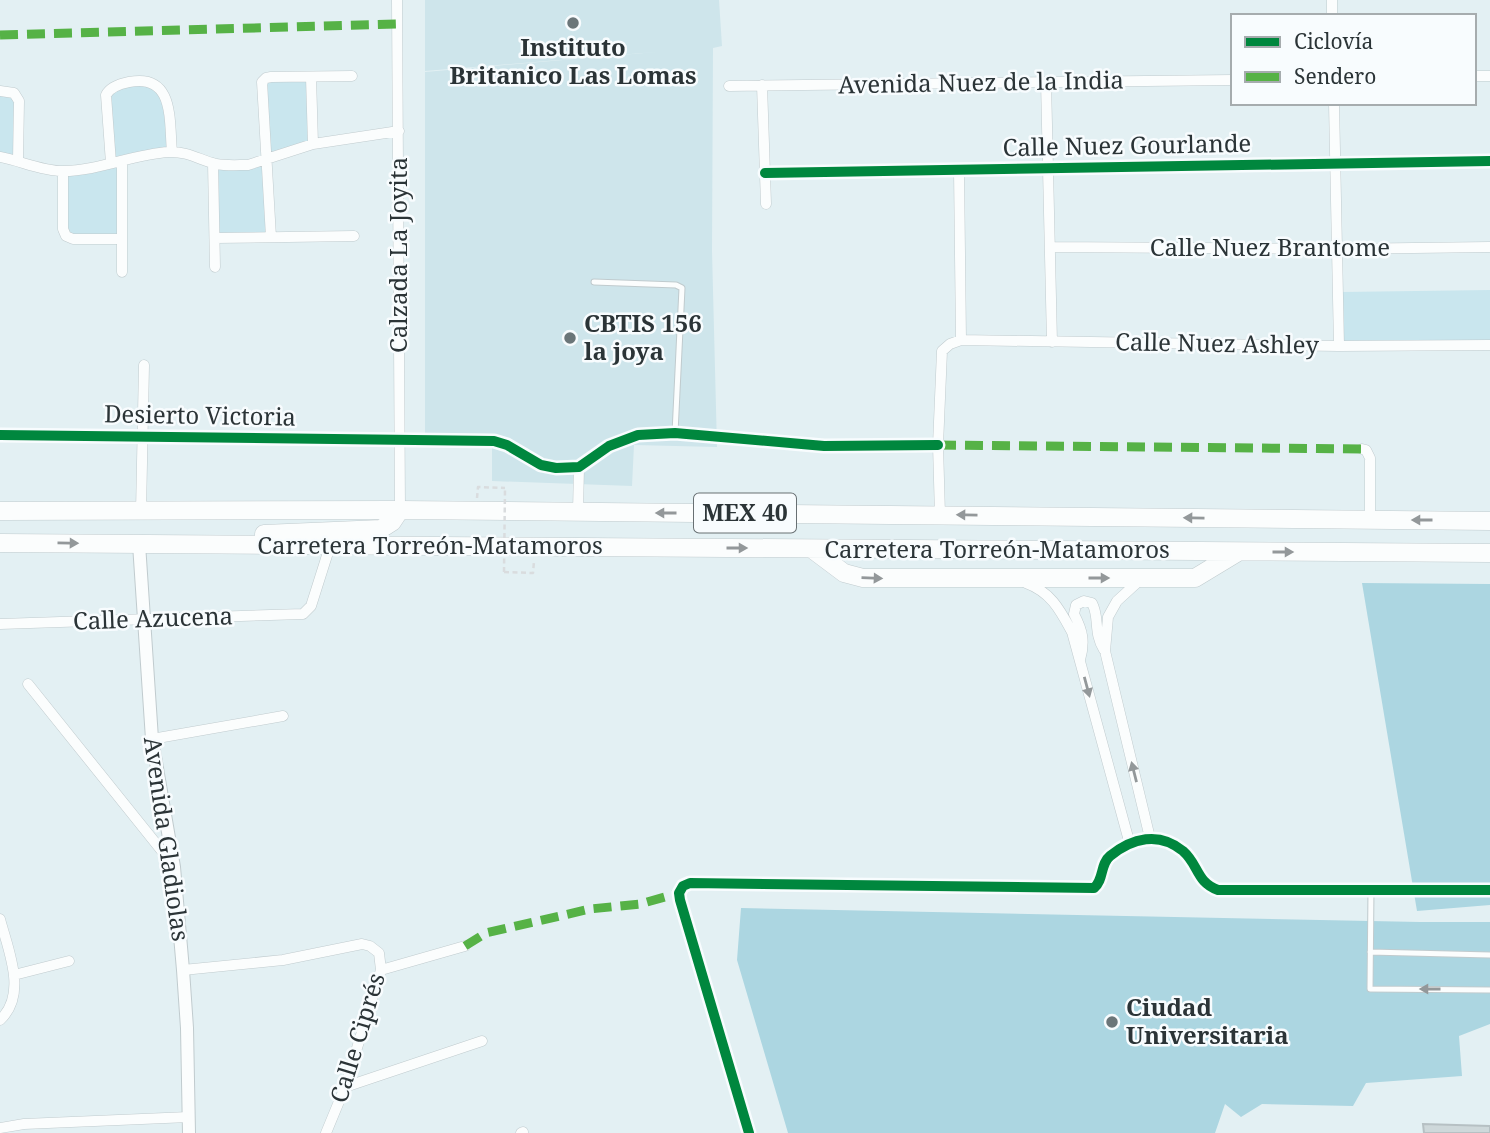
<svg xmlns="http://www.w3.org/2000/svg" width="1490" height="1133" font-family="'Noto Serif',serif">
<style>
.built{fill:#cee5eb}
.green{fill:#c9e6ee}
.forest{fill:#acd6e1}
.building{fill:#ced8da;stroke:#b6c0c3;stroke-width:2}
.lines{fill:none;stroke-linecap:round;stroke-linejoin:round}
.service-casing{stroke:#c0cbce;stroke-width:7}
.minor-casing{stroke:#c0cbce;stroke-width:11}
.tertiary-casing{stroke:#c0cbce;stroke-width:14}
.trunk-casing{stroke:#c0cbce;stroke-width:19}
.path{stroke:#d9dcde;stroke-width:2.5;stroke-dasharray:5 3.5;stroke-linecap:butt}
.service{stroke:#fbfdfd;stroke-width:5}
.minor{stroke:#fbfdfd;stroke-width:10}
.tertiary{stroke:#fbfdfd;stroke-width:12}
.trunk{stroke:#fbfdfd;stroke-width:18}
.path-bridge{stroke:#d9dcde;stroke-width:2.5;stroke-dasharray:5 3.5;stroke-linecap:butt}
.quiet{stroke:#56b246;stroke-width:9;stroke-dasharray:18 9;stroke-linecap:butt}
.cycleway-casing{stroke:#f8fcfe;stroke-width:15}
.cycleway{stroke:#00873e;stroke-width:10}
.oneway{fill:#93989a}
.poi-dot{fill:#6b7679;stroke:#f8fcfe;stroke-width:2.5}
.labels{text-anchor:middle;stroke-width:5;stroke-linejoin:round;paint-order:stroke}
.shield{fill:#f8fcfe;stroke:#687073;stroke-width:2}
.shield-label{font-size:23px;font-weight:bold;fill:#2b3437}
.poi-label{font-size:24px;font-weight:bold;fill:#2b3437;stroke:#f8fcfe;text-anchor:start}
.street-label{font-size:24px;fill:#2b3437;stroke:#f8fcfe}
</style>
<rect width="100%" height="100%" fill="#e3f0f3"/>
<!-- built -->
<path class="built" d="M425,0H719L722,46L713,48L712,251L717,447L634,445L632,486L492,481V446L425,444V72L667,51L425,71Z"/>
<!-- green -->
<path class="green" d="M308,78L311,142L269,155L264,85L267,81Z
M126,85L150,86L164,98L170,150L113,160L108,97L111,91Z
M0,93L15,96L16,158L0,155Z
M265,162L269,235L217,236L216,166Z
M118,165L119,236L68,234L65,173Z
M1490,290V340L1342,341V292Z"/>
<!-- forest -->
<path class="forest" d="M1362,583L1490,584V905L1417,911Z
M741,908L1420,922H1490V1024L1459,1036L1462,1076L1366,1083L1353,1106L1262,1104L1241,1117L1225,1104L1215,1133H788L737,960Z"/>
<!-- building -->
<path class="building" d="M1423,1124L1490,1126V1133H1424Z"/>
<g class="lines">
<defs>
<path id="service" d="M594,282L676,285L682,288L675,433
M1371,890L1370,989L1490,990
M1370,952L1490,955"/>
<path id="minor" d="M397,0L400,510
M1332,0V16
M1474,76H1490
M311,77L313,144
M1046,82L1052,342
M762,85L766,204
M729,86L1233,80
M0,91L14,93L19,101L18,160
M1334,103L1339,346
M0,157C21,161 42,171 63,171C99,171 133,154 169,152C187,151 200,160 216,164C227,166 238,165 248,165L313,144L399,131
M122,161V272
M111,163L106,95C110,87 119,84 129,82C175,73 169,121 172,152
M213,163L215,267
M959,170L961,340
M63,171V229L66,236L73,239H122
M765,173L1490,161
M271,237L262,82L266,78L271,77L352,76
M215,238L354,236
M1050,247L1337,249L1490,247
M0,435L494,441L507,445L541,465L556,468L579,467L609,446L638,435L675,433L824,446L938,445
M1362,449L1366,450L1370,458V520
M141,512L144,365
M578,512L579,467
M940,515L938,445L942,351L950,344L961,340L1339,346L1490,345
M1140,580L1117,601L1108,617L1105,651L1150,838
M1026,583C1051,592 1060,610 1072,632L1129,841
M0,624L303,614L311,606L330,546
M1080,660C1085,642 1083,631 1074,614L1076,605L1084,601L1092,603C1100,618 1093,632 1104,650
M28,684L174,866
M152,739L283,716
M0,919C8,950 28,994 0,1020
M183,970L283,960L362,944L370,946L379,953L381,970L345,1087L326,1133
M381,970L465,946
M14,975L69,961
M345,1087L482,1041
M0,1128L24,1124L189,1117
M521,1133L523,1132
M749,1133L680,900L679,893L683,886L690,883L1094,888C1104,880 1100,864 1110,856C1132,838 1159,831 1183,851C1199,865 1196,882 1218,890H1490"/>
<path id="tertiary" d="M139,544L152,739L174,867L183,970L187,1028L189,1133"/>
<path id="trunk" d="M0,511L400,510L1490,521
M264,534L381,529L392,522L400,510
M0,543L1490,553
M812,549L844,573L863,578H1195L1238,552"/>
</defs>
<!-- service casing -->
<use href="#service" class="service-casing"/>
<!-- minor casing -->
<use href="#minor" class="minor-casing"/>
<!-- tertiary casing -->
<use href="#tertiary" class="tertiary-casing"/>
<!-- trunk casing -->
<use href="#trunk" class="trunk-casing"/>
<!-- path -->
<path class="path" d="M477,498L478,487L505,488
M504,572L533,573L534,561"/>
<!-- service -->
<use href="#service" class="service"/>
<!-- minor -->
<use href="#minor" class="minor"/>
<!-- tertiary -->
<use href="#tertiary" class="tertiary"/>
<!-- trunk -->
<use href="#trunk" class="trunk"/>
<!-- path-bridge -->
<path class="path-bridge" d="M504,572L505,488"/>
<!-- quiet -->
<path class="quiet" d="M0,35L397,24
M938,445L1362,449
M465,946L486,933L590,909L640,904L679,893"/>
<defs>
<path id="cycleway" d="M765,173L1490,161
M0,435L494,441L507,445L541,465L556,468L579,467L609,446L638,435L675,433L824,446L938,445
M749,1133L680,900L679,893L683,886L690,883L1094,888C1104,880 1100,864 1110,856C1132,838 1159,831 1183,851C1199,865 1196,882 1218,890H1490"/>
</defs>
<!-- cycleway casing -->
<use href="#cycleway" class="cycleway-casing"/>
<!-- cycleway -->
<use href="#cycleway" class="cycleway"/>
</g>
<!-- one-way arrows -->
<defs><path id="oneway-solid" d="M-6-.8H1V-3.2L6.5 0L1 3.2V.8H-6Z" transform="scale(1.75)"/></defs>
<g class="oneway">
<use href="#oneway-solid" transform="translate(666 513) rotate(-180)"/>
<use href="#oneway-solid" transform="translate(967 515) rotate(-179)"/>
<use href="#oneway-solid" transform="translate(1194 518) rotate(-179)"/>
<use href="#oneway-solid" transform="translate(1422 520) rotate(-180)"/>
<use href="#oneway-solid" transform="translate(68 543) rotate(1)"/>
<use href="#oneway-solid" transform="translate(737 548)"/>
<use href="#oneway-solid" transform="translate(1283 552)"/>
<use href="#oneway-solid" transform="translate(872 578) rotate(2)"/>
<use href="#oneway-solid" transform="translate(1099 578)"/>
<use href="#oneway-solid" transform="translate(1087 687) rotate(75)"/>
<use href="#oneway-solid" transform="translate(1134 772) rotate(-104)"/>
<use href="#oneway-solid" transform="translate(1430 989) rotate(-180)"/>
</g>
<!-- markers -->
<g class="poi-dot">
<circle cx="573" cy="23" r="7"/>
<circle cx="570" cy="338" r="7"/>
<circle cx="1112" cy="1022" r="7"/>
</g>
<g class="labels">
<!-- shield labels -->
<rect class="shield" x="694" y="493.5" width="102" height="39" rx="5"/>
<g class="shield-label">
<text x="745" y="521">MEX 40</text>
</g>
<!-- poi labels -->
<g class="poi-label">
<text x="573" y="56" text-anchor="middle">Instituto<tspan x="573" dy="28">Britanico Las Lomas</tspan></text>
<text x="584" y="332">CBTIS 156<tspan x="584" dy="28">la joya</tspan></text>
<text x="1126" y="1016">Ciudad<tspan x="1126" dy="28">Universitaria</tspan></text>
</g>
<!-- street labels -->
<g class="street-label">
<text transform="translate(981 83) rotate(-1)" y="8">Avenida Nuez de la India</text>
<text transform="translate(1127 146) rotate(-1)" y="8">Calle Nuez Gourlande</text>
<text x="1270" y="256">Calle Nuez Brantome</text>
<text transform="translate(399 255) rotate(-90)" y="8">Calzada La Joyita</text>
<text transform="translate(1217 344) rotate(1)" y="8">Calle Nuez Ashley</text>
<text transform="translate(200 416) rotate(1)" y="8">Desierto Victoria</text>
<text x="430" y="554">Carretera Torreón-Matamoros</text>
<text x="997" y="558">Carretera Torreón-Matamoros</text>
<text transform="translate(153 619) rotate(-2)" y="8">Calle Azucena</text>
<text transform="translate(166 839) rotate(82)" y="8">Avenida Gladiolas</text>
<text transform="translate(358 1038) rotate(-73)" y="8">Calle Ciprés</text>
</g>
</g>
<!-- legend -->
<rect x="1231" y="14" width="245" height="91" fill="#f8fcfe" stroke="#a6acae" stroke-width="2"/>
<rect x="1245" y="37" width="35" height="10" fill="#00873e" stroke="#a6acae" stroke-width="2"/>
<text x="1294" y="49" font-size="21" fill="#2b3437">Ciclovía</text>
<rect x="1245" y="72" width="35" height="10" fill="#56b246" stroke="#a6acae" stroke-width="2"/>
<text x="1294" y="84" font-size="21" fill="#2b3437">Sendero</text>
</svg>
